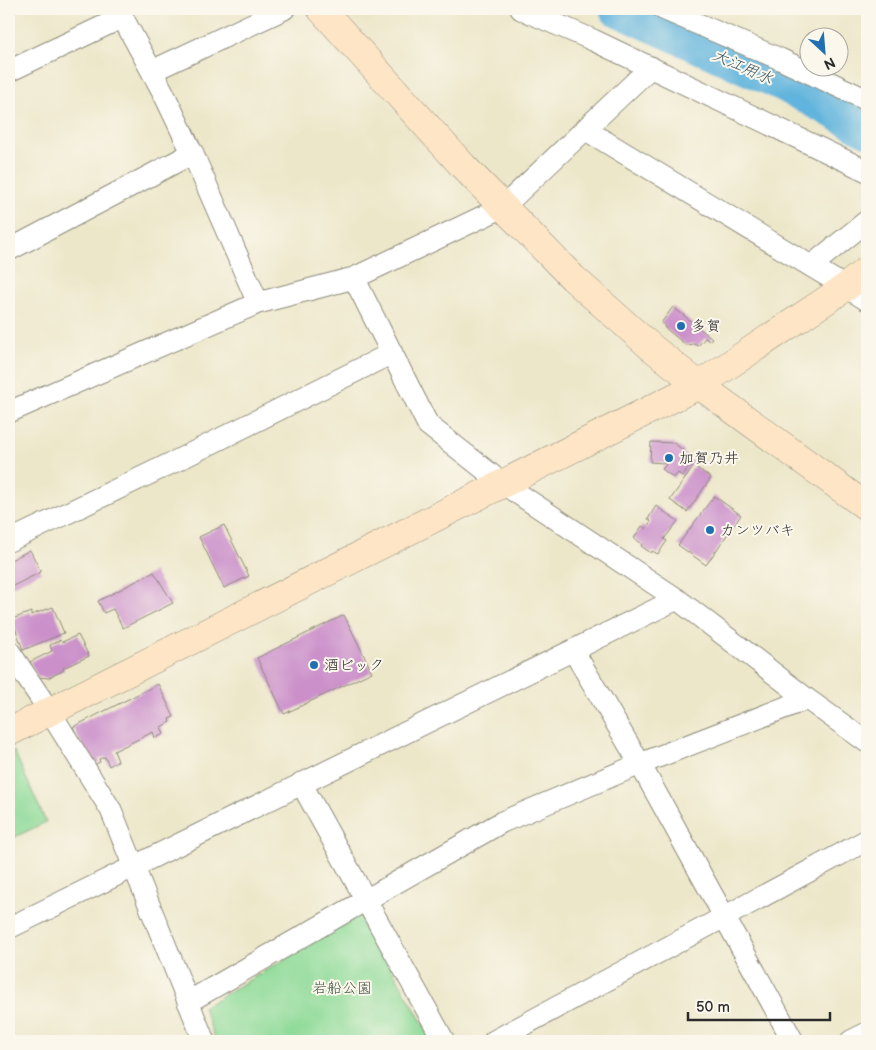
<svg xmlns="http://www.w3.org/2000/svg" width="876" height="1050" font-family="'Balsamiq Sans','Klee One',sans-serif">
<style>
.green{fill:#8dda97;stroke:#5c8261}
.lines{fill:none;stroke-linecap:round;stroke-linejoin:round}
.river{stroke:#61b4dd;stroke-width:34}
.building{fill:#cb90ca}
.street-casing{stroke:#8c897a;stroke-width:23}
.secondary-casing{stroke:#8c897a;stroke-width:29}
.path{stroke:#8c897a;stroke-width:3;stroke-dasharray:1 4;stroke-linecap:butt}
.street{stroke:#fff;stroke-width:21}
.secondary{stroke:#fde5c5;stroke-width:28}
.poi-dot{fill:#1f6fb2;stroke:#fbf7ec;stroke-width:2}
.labels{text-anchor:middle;stroke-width:4;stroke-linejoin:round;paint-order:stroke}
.poi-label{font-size:15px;fill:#2b2b2b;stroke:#fbf7ec;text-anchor:start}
.park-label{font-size:15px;fill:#445746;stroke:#fbf7ec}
.water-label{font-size:16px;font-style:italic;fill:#3e5b69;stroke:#fbf7ec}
</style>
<rect width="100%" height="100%" fill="#fbf7ec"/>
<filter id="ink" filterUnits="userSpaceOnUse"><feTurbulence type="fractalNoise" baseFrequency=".02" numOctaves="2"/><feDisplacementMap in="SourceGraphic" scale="10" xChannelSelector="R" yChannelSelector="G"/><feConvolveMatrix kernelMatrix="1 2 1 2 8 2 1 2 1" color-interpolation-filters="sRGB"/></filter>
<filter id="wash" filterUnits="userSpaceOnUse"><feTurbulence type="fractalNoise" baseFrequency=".0096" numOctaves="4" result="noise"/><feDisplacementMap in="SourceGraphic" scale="20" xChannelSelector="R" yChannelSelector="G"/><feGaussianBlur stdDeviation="1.12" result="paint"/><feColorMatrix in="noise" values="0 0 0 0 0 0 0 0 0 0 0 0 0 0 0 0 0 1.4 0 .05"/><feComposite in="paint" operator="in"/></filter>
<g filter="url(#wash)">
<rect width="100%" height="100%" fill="#ede7ca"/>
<!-- green -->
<path class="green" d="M14,751L46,822L9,840V753Z
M361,915L433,1041H216L203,1007Z"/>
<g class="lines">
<!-- river -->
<path class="river" d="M616,9L784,85L867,130"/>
</g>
<g id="blocks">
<!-- building -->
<path class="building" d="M673,307L712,338L709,341L705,338L698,346L694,344L686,345L664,327L665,325L661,323Z
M651,442L674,443L684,451L683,453L693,462L682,476L678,473L674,478L662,469L666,465L664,463L650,462Z
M694,466L711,478L687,512L670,500Z
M714,496L741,515L706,565L678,545Z
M656,506L678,521L664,539L667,541L658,554L652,551L651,553L641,546L642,544L634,538L642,526L646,529L651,521L648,519Z
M224,525L249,576L224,588L199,537Z
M30,550L41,572L9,588V561Z
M154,572L173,603L123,628L113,609L104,613L98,601Z
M53,607L64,633L23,650L12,619L31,612V615Z
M344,615L372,672L284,714L257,658Z
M78,635L89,656L63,668L64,670L48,678L38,677L30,662L52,651L50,645L60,640L62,642Z
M158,684L174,717L169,719L170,722L161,727L164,734L155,738L153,732L114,751L118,761L109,766L105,757L99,759L100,762L92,766L73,727Z"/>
</g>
</g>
<g filter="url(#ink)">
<use href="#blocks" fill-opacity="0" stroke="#8c897a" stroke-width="1"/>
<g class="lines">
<defs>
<path id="street" d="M118,9L163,92L196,161L258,303
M521,9L593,40L867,171
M663,9L780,59L867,100
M9,71L123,17
M152,71L284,9
M586,130L867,300
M9,250L193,153
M811,266L867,221
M354,278L428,425L502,483L677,599L807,699L867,742
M9,412L258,303L354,278L503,207L651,67
M9,541L180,459L392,353
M573,650L640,764L793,1041
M9,651L50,712L111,810L204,1041
M301,783L444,1041
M9,928L677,599
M188,1002L502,822L640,764L807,699
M494,1041L867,840
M851,1041L867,1033"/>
<path id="secondary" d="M321,9L463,166L573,278L651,347L699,385L867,507
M9,732L699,385L846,287L867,270"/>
</defs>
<!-- street casing -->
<use href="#street" class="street-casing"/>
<!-- secondary casing -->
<use href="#secondary" class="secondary-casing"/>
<!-- path -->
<path class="path" d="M865,9L867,10"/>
<!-- street -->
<use href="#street" class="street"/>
<!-- secondary -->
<use href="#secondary" class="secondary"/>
</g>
</g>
<!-- markers -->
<g class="poi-dot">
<circle cx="681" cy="326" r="5"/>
<circle cx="669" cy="458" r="5"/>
<circle cx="710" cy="530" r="5"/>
<circle cx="314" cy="665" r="5"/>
</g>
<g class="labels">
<!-- poi labels -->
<g class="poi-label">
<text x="691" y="331">多賀</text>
<text x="679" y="463">加賀乃井</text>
<text x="720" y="535">カンツバキ</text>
<text x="324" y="670">酒ビック</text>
</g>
<!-- park labels -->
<g class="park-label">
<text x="342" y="993">岩船公園</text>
</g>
<!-- water labels -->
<g class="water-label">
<text transform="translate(743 66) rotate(24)" y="6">大江用水</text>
</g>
</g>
<!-- margin -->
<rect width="876" height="1050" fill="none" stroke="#fbf7ec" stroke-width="30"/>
<!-- north arrow -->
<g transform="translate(824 52) rotate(154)"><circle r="24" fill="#fbf7ec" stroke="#a8a59f"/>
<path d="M0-4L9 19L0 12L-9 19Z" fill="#1f6fb2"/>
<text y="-8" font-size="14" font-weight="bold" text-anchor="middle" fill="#2b2b2b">N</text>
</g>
<!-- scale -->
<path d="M688 1012v8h142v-8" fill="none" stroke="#2b2b2b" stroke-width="2.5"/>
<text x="696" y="1012" font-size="15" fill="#2b2b2b" stroke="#fbf7ec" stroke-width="4" paint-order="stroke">50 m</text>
</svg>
